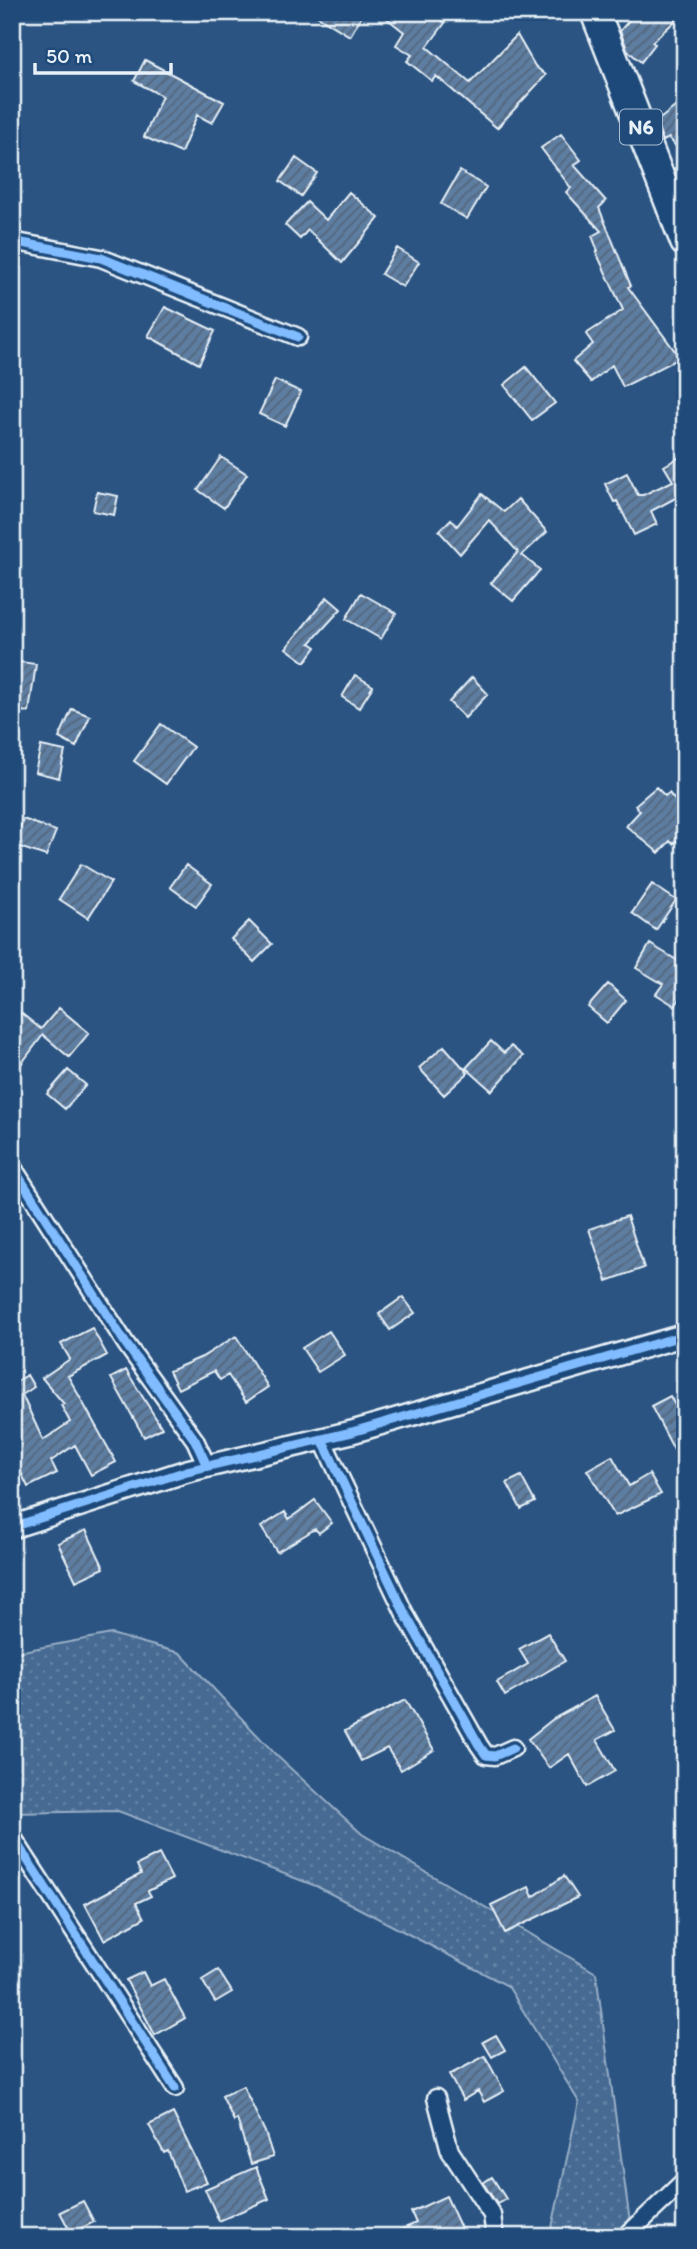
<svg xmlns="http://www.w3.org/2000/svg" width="697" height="2249" font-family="Itim,sans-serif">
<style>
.grass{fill:url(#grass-dots);stroke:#98aec6;stroke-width:2}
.building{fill:url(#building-hatch);stroke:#e8f1f8;stroke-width:2}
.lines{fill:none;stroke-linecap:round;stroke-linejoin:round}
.minor-casing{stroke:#e8f1f8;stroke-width:21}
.tertiary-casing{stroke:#e8f1f8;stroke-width:26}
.trunk-casing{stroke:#e8f1f8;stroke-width:33}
.minor{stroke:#1f4a7a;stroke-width:16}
.tertiary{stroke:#1f4a7a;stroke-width:21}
.trunk{stroke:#1f4a7a;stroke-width:28}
.cycleway-casing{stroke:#1f4a7a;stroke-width:13}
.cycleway{stroke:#80bcff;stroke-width:9}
.labels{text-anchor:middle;stroke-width:6;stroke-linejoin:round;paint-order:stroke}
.shield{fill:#1f4a7a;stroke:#acbfd2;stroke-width:2}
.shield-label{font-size:21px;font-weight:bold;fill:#e8f1f8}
</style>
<defs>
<pattern id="grass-dots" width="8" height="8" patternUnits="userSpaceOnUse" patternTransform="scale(1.75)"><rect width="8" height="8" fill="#476b93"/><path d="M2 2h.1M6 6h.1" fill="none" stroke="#6281a3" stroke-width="1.8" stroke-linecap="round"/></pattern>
<pattern id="building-hatch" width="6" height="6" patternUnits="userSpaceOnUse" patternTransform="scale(1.75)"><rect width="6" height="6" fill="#5d7da1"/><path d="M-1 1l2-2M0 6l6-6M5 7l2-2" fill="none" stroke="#53657a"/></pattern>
</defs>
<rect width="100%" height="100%" fill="#2b5482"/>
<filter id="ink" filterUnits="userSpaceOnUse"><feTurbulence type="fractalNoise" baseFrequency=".0143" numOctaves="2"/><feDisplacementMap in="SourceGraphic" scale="14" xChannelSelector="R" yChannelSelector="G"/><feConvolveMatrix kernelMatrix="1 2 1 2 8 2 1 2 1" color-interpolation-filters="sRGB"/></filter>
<g filter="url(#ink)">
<!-- grass -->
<path class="grass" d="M111,1634L180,1653L277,1756L362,1834L596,1973L632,2237H550L579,2102L508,1986L316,1886L118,1811L12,1813V1653Z"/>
<!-- building -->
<path class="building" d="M311,12H364L350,36Z
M379,12H430L445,23L427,47L470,83L517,35L535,66L546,75L497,128L436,76L432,81L407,61L412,55L396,45L404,32Z
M636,12H685L652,42L655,44L641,62L628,51L620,31Z
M145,60L224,102L212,123L197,115L181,153L144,137L162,96L134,81Z
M685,99V157L669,138L663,141L656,122Z
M561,134L581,160L574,165L606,201L599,208L631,286L628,287L680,358L623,387L612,365L591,382L573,361L593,344L586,334L623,310L596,252L598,251L592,236L601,231L566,192L571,188L541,148Z
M296,158L317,173L301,196L280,181Z
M685,162V196L674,169Z
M460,171L486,187L467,219L441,204Z
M349,192L379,218L342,263L308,230L300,239L285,225L307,202L326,220Z
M397,248L419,262L403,287L381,274Z
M165,307L215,331L199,364L148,336Z
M526,367L555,403L532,420L504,385Z
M275,380L301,392L285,426L259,414Z
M685,454V500L681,495L651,511L657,524L634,535L617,501L614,502L605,484L627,473L638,495H643L673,481L664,466Z
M221,457L247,474L224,508L198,490Z
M97,492L118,496L114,515L93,511Z
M482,494L504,512L518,499L547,532L522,555L540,570L513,601L491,583L518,552L489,520L460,554L439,531L451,519L457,526Z
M361,593L396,613L381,639L346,619Z
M327,597L341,609L310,643L316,647L305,662L286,648Z
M12,661L36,664L29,712L12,710Z
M355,675L373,686L359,708L342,697Z
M472,677L488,694L465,718L449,702Z
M72,709L90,716L76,747L59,738Z
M161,724L193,747L166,784L134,761Z
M41,746L65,751L59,778L35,772Z
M656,787L665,796L669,793L678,804L685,799V833L673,844L670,841L659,853L626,826L640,811L635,805Z
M23,819L56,831L46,856L13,845Z
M81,864L111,882L88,918L59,899Z
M186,865L212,884L196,906L170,887Z
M652,884L676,900L656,930L632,913Z
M249,921L272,944L254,962L231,939Z
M650,944L685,965V991L675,1006L656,994L663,984L636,968Z
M608,984L626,1000L607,1023L588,1007Z
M12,1006L41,1029L59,1008L89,1033L69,1057L43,1035L12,1076Z
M491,1041L504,1053L511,1046L523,1056L492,1091L466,1068Z
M444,1046L468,1073L444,1095L419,1068Z
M68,1070L86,1085L65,1109L47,1094Z
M627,1216L644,1268L607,1281L589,1229Z
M403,1297L415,1313L390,1330L379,1314Z
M92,1328L107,1355L68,1376L116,1462L91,1475L75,1445L51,1461L57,1473L28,1487L12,1454V1375L16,1382L27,1375L34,1387L22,1395L43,1440L70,1422L61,1405L64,1404L42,1378L70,1359L61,1344Z
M329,1331L345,1355L318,1372L302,1348Z
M236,1336L268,1387L246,1402L228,1375L220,1380L214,1371L178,1389L169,1371L202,1357Z
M126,1370L162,1428L144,1437L111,1378Z
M670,1396L685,1424V1471L651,1406Z
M612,1456L629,1486L649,1474L661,1494L615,1516L587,1470Z
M521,1476L535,1502L521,1509L507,1483Z
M315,1500L332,1523L319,1533L315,1529L277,1552L261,1527L285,1512L289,1519Z
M86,1530L104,1568L76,1581L58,1543Z
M548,1633L565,1661L505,1696L497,1682L528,1664L519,1649Z
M595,1696L615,1730L597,1740L615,1771L587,1787L569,1754L549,1768L528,1739L553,1719Z
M405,1700L434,1750L401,1770L387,1748L361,1761L345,1731Z
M159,1854L172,1879L148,1891L151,1896L136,1903L144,1918L104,1940L85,1904L141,1874L137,1865Z
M564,1876L578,1897L505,1933L491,1905L529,1887L533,1897Z
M218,1970L232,1992L215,2002L202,1980Z
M143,1972L150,1986L164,1979L185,2018L155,2035L126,1980Z
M496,2035L505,2050L492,2057L483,2042Z
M485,2056L504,2091L484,2102L478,2091L463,2100L449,2075Z
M243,2086L265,2132L273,2157L251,2164L237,2119L234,2121L222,2096Z
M173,2113L207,2182L184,2191L168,2151L164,2153L149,2125Z
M256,2167L269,2199L219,2221L205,2189Z
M492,2177L506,2199L497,2204L483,2183Z
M446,2196L465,2237H385L416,2223L411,2212Z
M83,2201L94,2222L71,2233L60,2212Z"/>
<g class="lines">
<defs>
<path id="minor" d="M12,241L101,258L298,337
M12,1166L126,1344L195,1440L207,1466
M322,1439L405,1614L479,1745L486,1755L495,1756L513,1748
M12,1836L175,2088
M436,2098L450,2151L492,2215L495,2237
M625,2237L685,2180"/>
<path id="tertiary" d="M12,1527L187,1471L352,1432L685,1335"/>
<path id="trunk" d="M595,12L685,242"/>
</defs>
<!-- minor casing -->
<use href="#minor" class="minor-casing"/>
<!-- tertiary casing -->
<use href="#tertiary" class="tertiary-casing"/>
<!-- trunk casing -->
<use href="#trunk" class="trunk-casing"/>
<!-- minor -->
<use href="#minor" class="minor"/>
<!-- tertiary -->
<use href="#tertiary" class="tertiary"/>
<!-- trunk -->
<use href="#trunk" class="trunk"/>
<defs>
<path id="cycleway" d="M12,241L101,258L298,337
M12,1166L126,1344L195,1440L207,1466
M322,1439L405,1614L479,1745L486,1755L495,1756L513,1748
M12,1527L187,1471L352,1432L685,1335
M12,1836L175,2088"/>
</defs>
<!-- cycleway casing -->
<use href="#cycleway" class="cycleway-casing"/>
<!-- cycleway -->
<use href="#cycleway" class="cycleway"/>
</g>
</g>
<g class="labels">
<!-- shield labels -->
<rect class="shield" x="620" y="109.5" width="42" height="35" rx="5"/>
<g class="shield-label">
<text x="641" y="134">N6</text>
</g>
</g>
<!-- margin -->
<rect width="697" height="2249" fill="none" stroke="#1f4a7a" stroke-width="42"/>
<rect x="21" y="21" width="655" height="2207" fill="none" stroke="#e8f1f8" stroke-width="2.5" filter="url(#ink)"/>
<!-- scale -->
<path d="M35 63v10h136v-10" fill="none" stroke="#e8f1f8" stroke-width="3.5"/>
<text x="46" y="63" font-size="21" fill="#e8f1f8" stroke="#1f4a7a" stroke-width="5" paint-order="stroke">50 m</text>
</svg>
